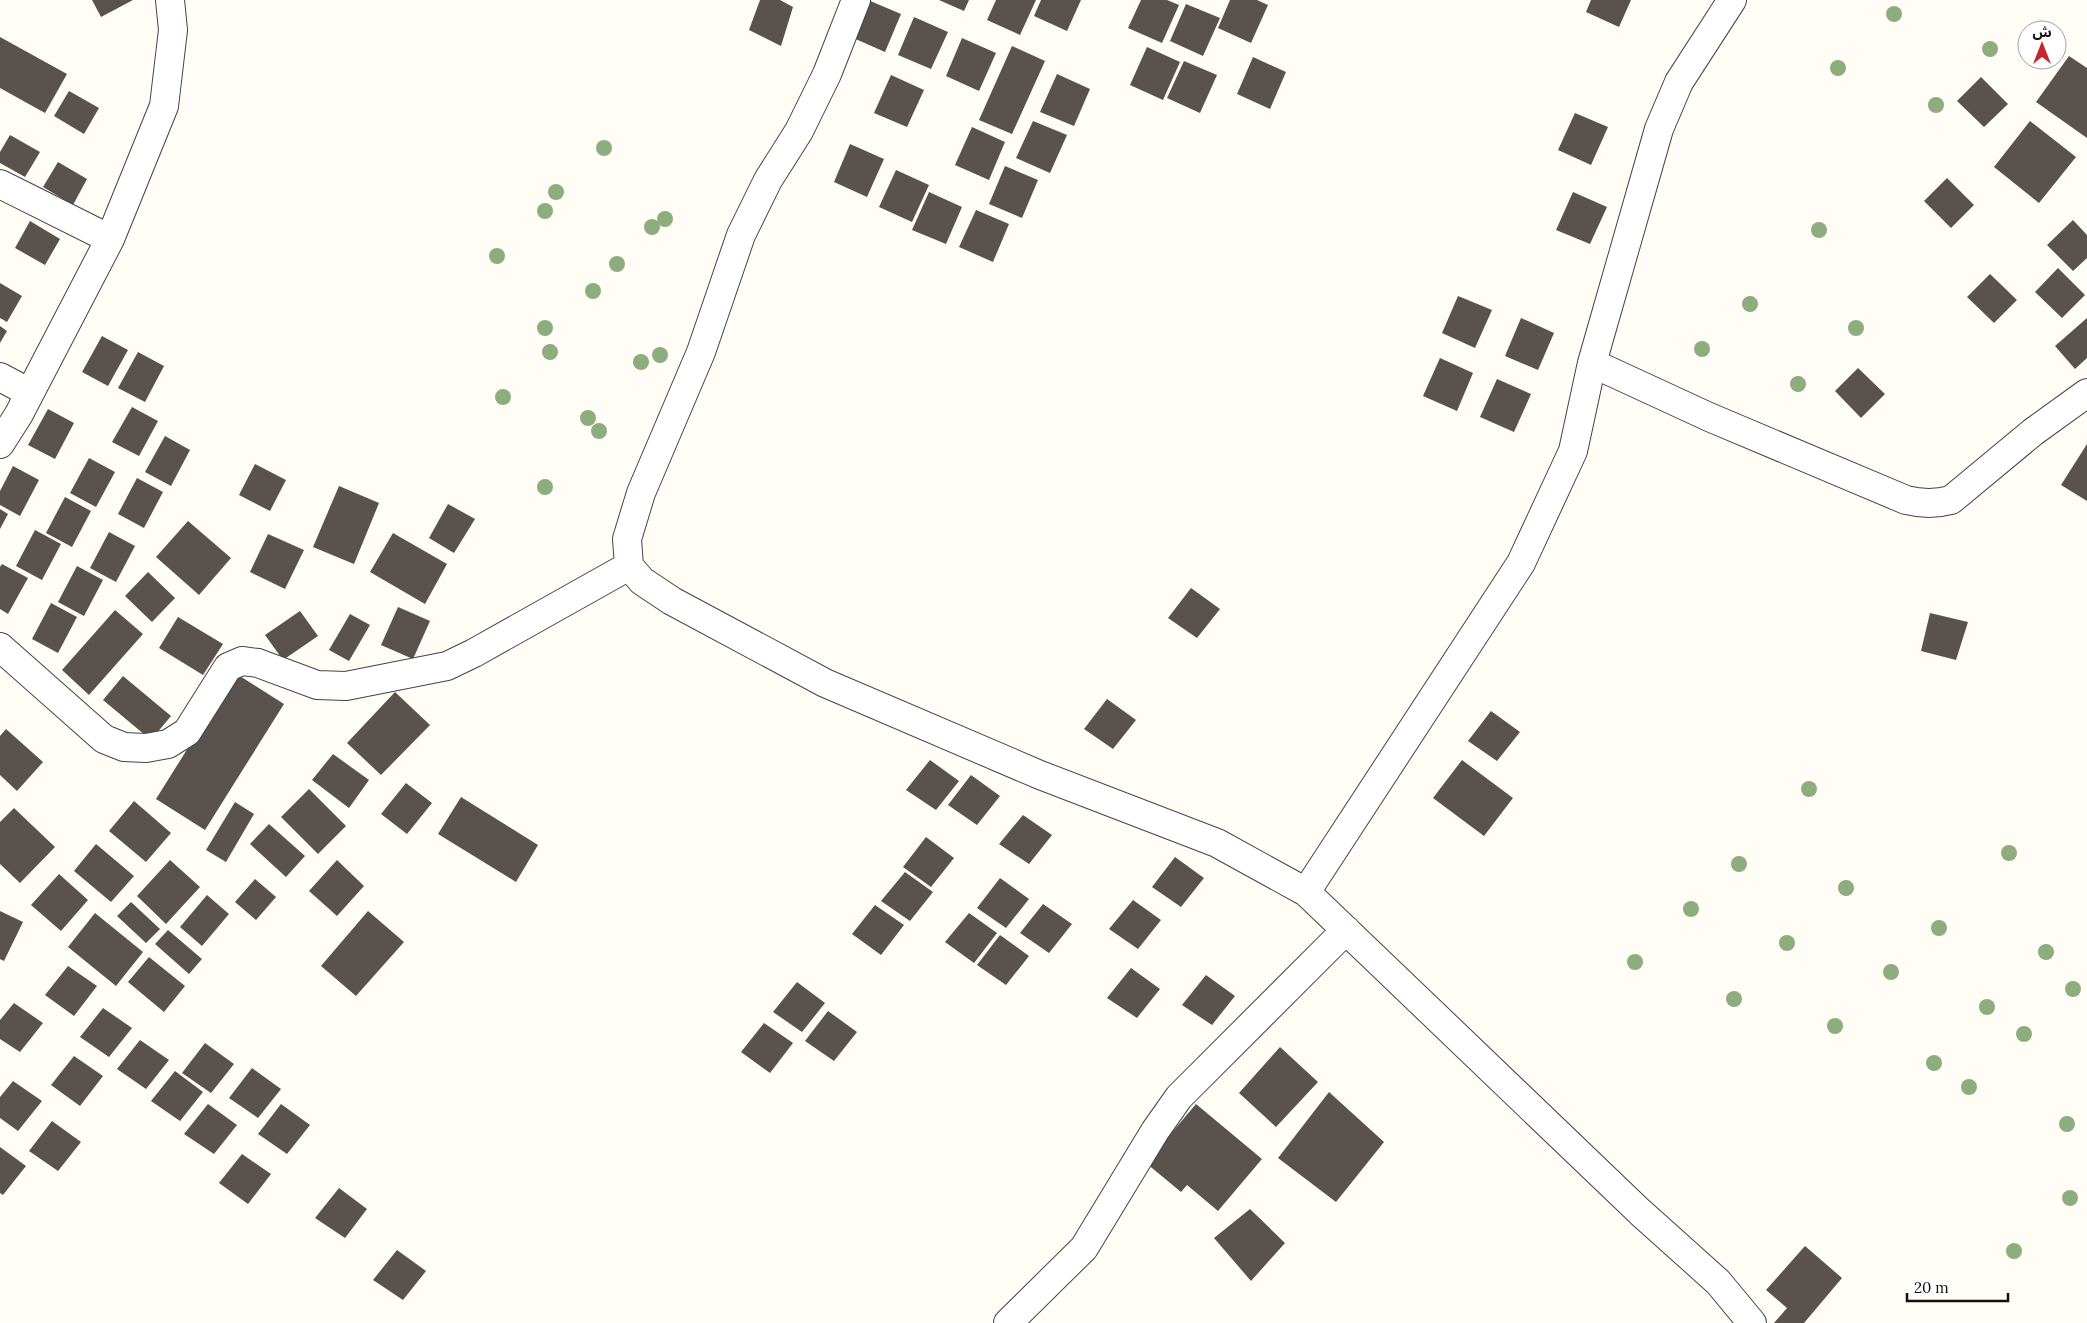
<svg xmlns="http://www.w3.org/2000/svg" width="2087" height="1323" font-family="Lora,'Noto Sans Arabic',serif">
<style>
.building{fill:#5a524d}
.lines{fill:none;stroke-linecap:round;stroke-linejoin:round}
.minor-casing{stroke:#444;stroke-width:30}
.minor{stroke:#fff;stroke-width:28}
.tree{fill:#8dad7f}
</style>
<rect width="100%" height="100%" fill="#fffdf5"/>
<!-- building -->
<path class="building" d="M92,0H133L101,17Z
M760,0H780L793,7L781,46L749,30Z
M868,0L901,14L885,52L851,37Z
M939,0H969L964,11Z
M996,0H1036L1020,35L987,20Z
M1041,0H1081L1067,31L1034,16Z
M1141,0H1167L1179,5L1162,43L1128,28Z
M1230,0H1257L1268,5L1251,43L1218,28Z
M1591,0H1631L1619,27L1586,12Z
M1186,4L1220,18L1203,56L1170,41Z
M914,17L948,32L931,69L898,55Z
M0,37L67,74L45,113L0,88Z
M962,38L996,53L979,91L946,76Z
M1012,46L1045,61L1012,134L979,120Z
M1147,47L1180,62L1163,100L1130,85Z
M2069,56L2087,68V138L2036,102Z
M1253,57L1286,72L1270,109L1237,94Z
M1184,61L1217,75L1200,113L1167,98Z
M1057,74L1090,89L1074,126L1040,112Z
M891,75L924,90L907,127L874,113Z
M1981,77L2008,104L1984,127L1957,101Z
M69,91L99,108L84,134L54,116Z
M1575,113L1608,127L1591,165L1558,150Z
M1033,121L1067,135L1050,173L1016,158Z
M2030,121L2076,157L2039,203L1994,167Z
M972,127L1005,142L989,180L955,165Z
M10,135L40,152L25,177L0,163V152Z
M850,144L884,159L867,197L834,182Z
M58,162L87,179L73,205L43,187Z
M1005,166L1038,180L1022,218L989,204Z
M896,170L929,185L912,222L879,207Z
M1947,178L1974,205L1951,228L1924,201Z
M929,192L962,207L946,244L912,230Z
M1573,192L1607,207L1590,244L1556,230Z
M976,210L1009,224L993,262L959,247Z
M2073,220L2087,235V258L2073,271L2047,245Z
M30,221L60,239L45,265L15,248Z
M2058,268L2085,295L2062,318L2035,292Z
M1990,274L2017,300L1994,323L1967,297Z
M0,283L22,296L7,322L0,318Z
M1458,296L1492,310L1475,348L1442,333Z
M1521,318L1554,333L1538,370L1505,356Z
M2087,318V358L2075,369L2055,346Z
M0,326L7,331L0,343Z
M102,336L128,350L108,386L82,372Z
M138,352L164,366L145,402L118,388Z
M1440,358L1473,373L1457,411L1423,396Z
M1858,368L1885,394L1861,418L1835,391Z
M1497,379L1531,394L1514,432L1480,417Z
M132,407L158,421L139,456L112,442Z
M48,409L74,423L55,459L28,445Z
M165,436L190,450L171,486L145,472Z
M2087,444V501L2061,485Z
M89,458L115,472L96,507L70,493Z
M255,464L286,480L270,511L239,495Z
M13,466L39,480L20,516L0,505V491Z
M137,478L163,492L144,528L118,514Z
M339,486L379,503L354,564L313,547Z
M65,497L91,511L72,547L46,533Z
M448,504L475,519L454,553L429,538Z
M0,509L8,514L0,529Z
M188,521L231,558L199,595L156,557Z
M35,530L61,544L42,580L16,566Z
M109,532L135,546L116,582L90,568Z
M393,533L447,564L425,604L370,572Z
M268,534L304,550L285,589L250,572Z
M2,564L28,578L8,614L0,609V567Z
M77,566L103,580L84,616L58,602Z
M148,572L175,598L152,622L125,596Z
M1191,588L1220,609L1197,638L1168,618Z
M51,603L77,617L58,653L32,639Z
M398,607L430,621L413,659L381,645Z
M115,610L143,634L89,695L62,670Z
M300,611L318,636L283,660L265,635Z
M1930,613L1968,622L1956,660L1921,651Z
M350,614L370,625L349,661L329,650Z
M178,617L223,644L203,675L159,648Z
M235,673L284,704L205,830L156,799Z
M123,676L171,716L151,740L103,700Z
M395,692L430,725L381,775L347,743Z
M1107,699L1136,720L1113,749L1084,729Z
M1491,711L1520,732L1497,761L1468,741Z
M6,729L43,762L17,791L0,775V736Z
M333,754L369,780L349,808L312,780Z
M930,760L959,781L936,810L906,790Z
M1462,760L1513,798L1484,836L1433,798Z
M971,775L1000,796L977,825L948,805Z
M406,783L432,803L407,834L381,814Z
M309,789L346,826L318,854L281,817Z
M461,797L538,845L516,882L438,834Z
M134,801L171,833L146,862L109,831Z
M235,802L254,814L226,862L206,850Z
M14,808L55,847L20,883L0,864V822Z
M1023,815L1052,835L1029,864L999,844Z
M269,824L305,856L286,877L250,844Z
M926,837L954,858L931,887L903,867Z
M96,844L134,876L111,902L74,871Z
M1175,857L1204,878L1181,907L1152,887Z
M170,860L200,887L166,924L137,896Z
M337,860L364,886L337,916L309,891Z
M905,872L933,892L910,921L881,901Z
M59,874L88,900L61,931L31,905Z
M1000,878L1029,899L1006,928L977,908Z
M255,879L276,897L256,920L235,902Z
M207,895L229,914L202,946L180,927Z
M1133,900L1161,920L1138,949L1109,929Z
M131,902L160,929L146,943L117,916Z
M1043,904L1072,924L1049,953L1020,933Z
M875,905L904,925L881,955L852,934Z
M0,911L23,922L4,961L0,959Z
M368,911L404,942L356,996L321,966Z
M95,913L143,952L116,986L68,947Z
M969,913L997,933L974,963L945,942Z
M168,930L202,959L189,974L155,944Z
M1000,935L1029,956L1006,985L977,965Z
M149,957L185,986L164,1012L128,982Z
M68,966L97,986L74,1016L45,995Z
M1131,968L1160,989L1137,1018L1107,998Z
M1206,975L1235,996L1212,1025L1182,1005Z
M797,982L825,1003L802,1032L773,1012Z
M14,1003L43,1023L20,1052L0,1039V1020Z
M103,1008L132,1028L109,1057L80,1037Z
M828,1011L857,1032L834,1061L805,1041Z
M764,1023L793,1043L770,1073L741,1052Z
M140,1040L169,1060L146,1089L117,1069Z
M205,1043L234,1064L211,1093L182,1073Z
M1280,1047L1318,1082L1276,1127L1239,1093Z
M74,1056L103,1076L80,1106L51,1085Z
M252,1068L281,1089L258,1118L229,1098Z
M175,1071L203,1092L180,1121L151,1101Z
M13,1081L42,1101L18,1131L0,1118V1097Z
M1329,1092L1384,1142L1336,1202L1278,1158Z
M208,1104L237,1125L214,1154L184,1134Z
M281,1104L310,1125L287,1154L258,1134Z
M1196,1104L1262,1159L1218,1211L1187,1185L1181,1192L1146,1163Z
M52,1121L81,1142L58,1171L29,1151Z
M0,1147L26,1166L3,1195L0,1193Z
M242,1154L271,1174L248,1204L219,1183Z
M339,1188L367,1209L345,1238L315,1218Z
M1250,1209L1285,1243L1251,1281L1214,1238Z
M1805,1246L1842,1278L1804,1323H1774L1787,1308L1766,1290Z
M397,1250L426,1271L403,1300L373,1280Z"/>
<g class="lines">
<defs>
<path id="minor" d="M856,0L827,74L799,131L768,180L741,235L701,352L641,493L627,539L629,566L642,581L672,601L825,683L1040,775L1217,843L1306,892L1640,1212L1718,1282L1752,1323
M1732,0L1679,82L1659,129L1592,363L1709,417L1906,500C1922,504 1936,504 1951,500L2033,432L2087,393
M0,184L110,239
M0,377L30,393
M0,444L19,414L110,239L164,106L173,30L170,0
M0,647L104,739L124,747L146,748L168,744L187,732L228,667L242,661L258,663L317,685L346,686L447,666L474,653L629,566
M1306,892L1521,563L1573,451L1592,363
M1008,1323L1084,1248L1155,1131L1179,1097L1346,930"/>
</defs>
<!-- minor casing -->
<use href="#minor" class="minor-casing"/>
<!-- minor -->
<use href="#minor" class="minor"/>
</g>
<!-- trees -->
<g class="tree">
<circle cx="1894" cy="14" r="8"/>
<circle cx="1990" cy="49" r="8"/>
<circle cx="1838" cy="68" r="8"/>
<circle cx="1936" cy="105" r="8"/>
<circle cx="604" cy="148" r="8"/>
<circle cx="556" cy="192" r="8"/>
<circle cx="545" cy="211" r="8"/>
<circle cx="665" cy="219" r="8"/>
<circle cx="652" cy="227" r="8"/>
<circle cx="1819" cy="230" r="8"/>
<circle cx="497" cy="256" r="8"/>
<circle cx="617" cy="264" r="8"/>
<circle cx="593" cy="291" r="8"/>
<circle cx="1750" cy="304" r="8"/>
<circle cx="545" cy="328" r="8"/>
<circle cx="1856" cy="328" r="8"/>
<circle cx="1702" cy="349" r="8"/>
<circle cx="550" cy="352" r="8"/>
<circle cx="660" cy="355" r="8"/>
<circle cx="641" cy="362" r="8"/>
<circle cx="1798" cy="384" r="8"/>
<circle cx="503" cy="397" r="8"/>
<circle cx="588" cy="418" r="8"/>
<circle cx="599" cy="431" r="8"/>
<circle cx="545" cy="487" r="8"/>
<circle cx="1809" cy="789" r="8"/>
<circle cx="2009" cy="853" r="8"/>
<circle cx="1739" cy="864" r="8"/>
<circle cx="1846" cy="888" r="8"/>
<circle cx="1691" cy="909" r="8"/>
<circle cx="1939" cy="928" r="8"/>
<circle cx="1787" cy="943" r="8"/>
<circle cx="2046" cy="952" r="8"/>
<circle cx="1635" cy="962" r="8"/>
<circle cx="1891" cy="972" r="8"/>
<circle cx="2073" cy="989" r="8"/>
<circle cx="1734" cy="999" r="8"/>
<circle cx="1987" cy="1007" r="8"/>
<circle cx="1835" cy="1026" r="8"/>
<circle cx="2024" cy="1034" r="8"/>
<circle cx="1934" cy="1063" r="8"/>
<circle cx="1969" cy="1087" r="8"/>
<circle cx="2067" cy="1124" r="8"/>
<circle cx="2070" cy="1198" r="8"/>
<circle cx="2014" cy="1251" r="8"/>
</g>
<!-- north arrow -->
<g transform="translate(2042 45)"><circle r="24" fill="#ffffff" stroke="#a0a0a0"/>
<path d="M0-4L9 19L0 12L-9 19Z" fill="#c4262e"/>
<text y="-8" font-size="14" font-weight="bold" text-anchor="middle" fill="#111111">ش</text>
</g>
<!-- scale -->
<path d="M1907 1293v8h101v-8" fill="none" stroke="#111111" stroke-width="2.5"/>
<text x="1914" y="1293" font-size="15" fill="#111111" stroke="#ffffff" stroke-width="4" paint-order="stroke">20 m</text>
</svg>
